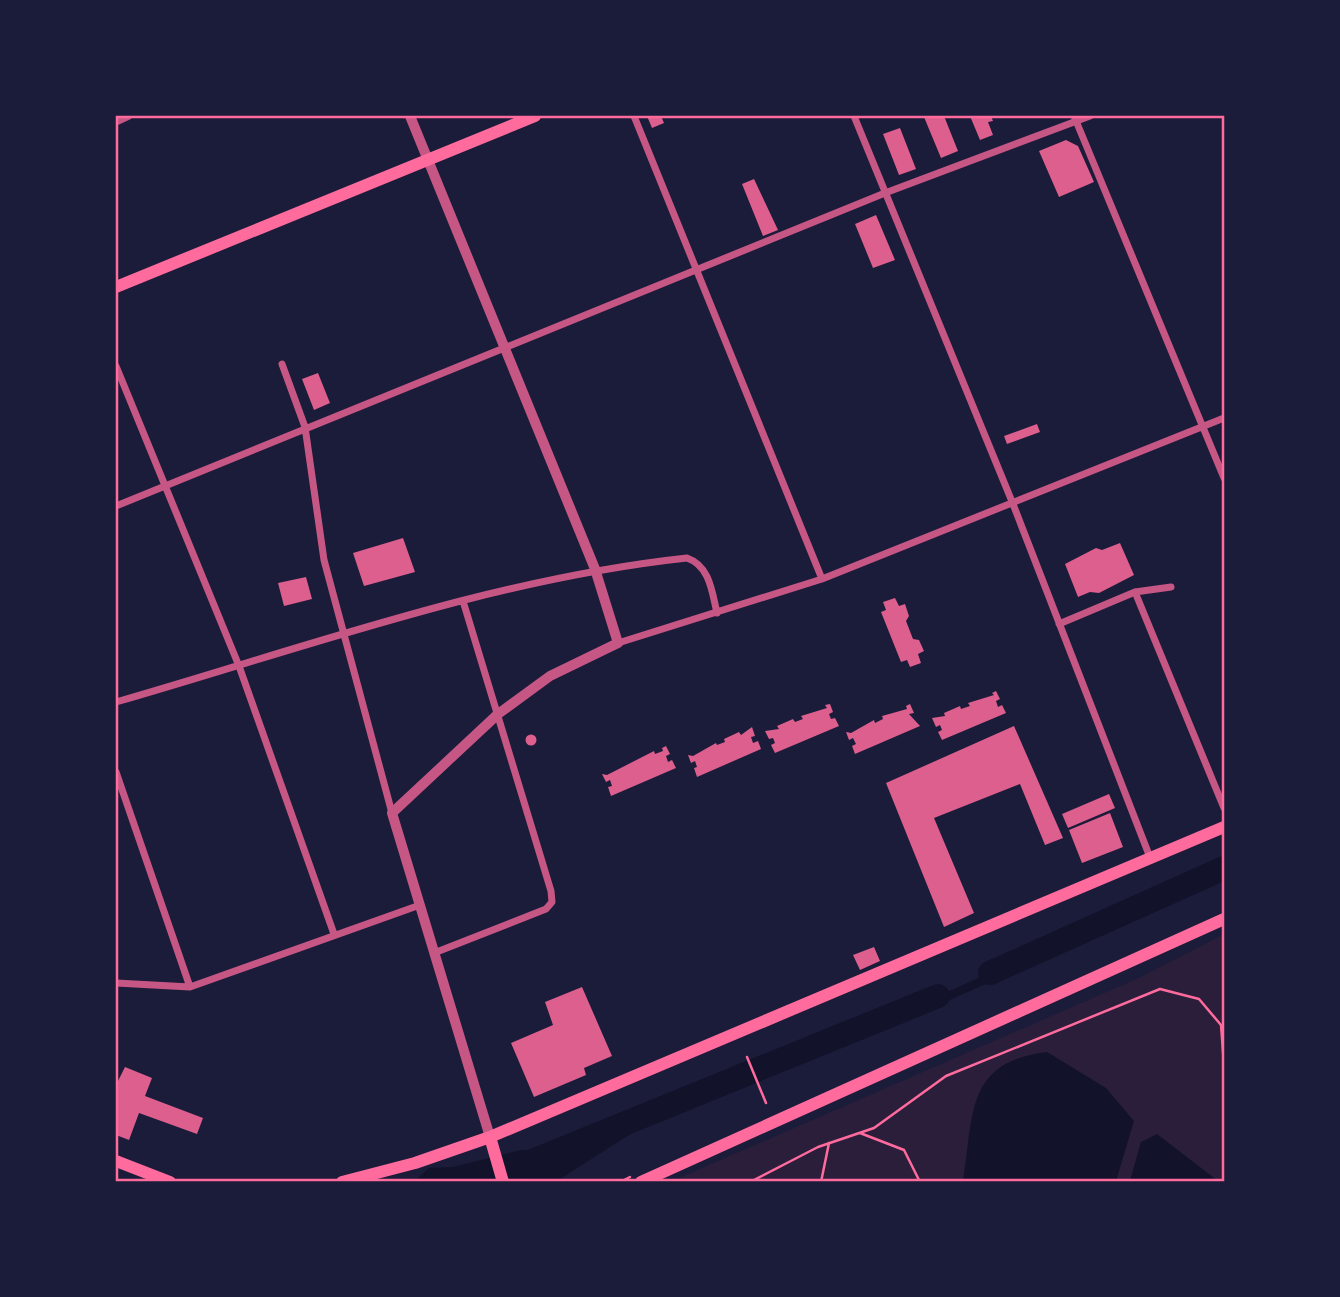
<svg xmlns="http://www.w3.org/2000/svg" width="1340" height="1297" font-family="'Roboto Serif',serif">
<style>
.green{fill:#2a1e3b}
.water{fill:#12122b}
.lines{fill:none;stroke-linecap:round;stroke-linejoin:round}
.river{stroke:#12122b;stroke-width:24}
.building{fill:#dd5f8e}
.path{stroke:#ff6b9d;stroke-width:2.5}
.minor{stroke:#c65784;stroke-width:7}
.tertiary{stroke:#c65784;stroke-width:10}
.secondary{stroke:#ff6b9d;stroke-width:12}
.primary{stroke:#ff6b9d;stroke-width:12}
.neatline{fill:none;stroke:#ff6b9d;stroke-width:2.5}
</style>
<rect width="100%" height="100%" fill="#1b1b3a"/>
<!-- green -->
<path class="green" d="M1224,934V1181L670,1182L1141,977Z"/>
<!-- water -->
<path class="water" d="M1224,868V872L1116,924L1110,930L862,1038L635,1131L557,1181L414,1182L429,1168L453,1167L521,1150L560,1152L725,1082L907,1010Z
M1047,1052L1106,1088L1134,1121L1116,1181H963C974,1114 965,1062 1047,1052Z
M1157,1134L1218,1181H1130L1141,1142Z"/>
<g class="lines">
<!-- river -->
<path class="river" d="M990,973L1224,868
M481,1182L938,996"/>
</g>
<!-- building -->
<path class="building" d="M647,116H661L664,123L652,128Z
M927,116H944L958,151L941,158L924,117Z
M970,116H991L993,121L988,122L993,135L980,140Z
M900,128L916,169L899,175L883,134Z
M1066,140L1078,146L1094,182L1059,197L1039,151Z
M754,179L778,230L763,236L742,184Z
M876,215L895,260L873,268L855,224Z
M318,373L330,403L314,410L302,379Z
M1037,424L1040,432L1007,444L1004,436Z
M403,538L415,572L364,586L353,553Z
M1120,543L1134,575L1099,593L1090,592L1078,597L1065,564L1096,548L1102,550Z
M306,577L312,599L284,606L278,583Z
M895,598L899,606L905,604L909,616L906,621L913,639L919,640L924,651L918,654L921,663L910,667L907,660L901,662L881,612L886,610L883,602Z
M996,691L1000,699L996,701L998,707L1002,705L1006,713L942,740L938,732L942,730L940,725L936,727L932,718L945,716L944,713L960,706L961,709L970,706L968,703L994,695L992,693Z
M830,704L833,712L829,714L831,719L835,718L839,726L775,753L771,745L775,743L773,738L769,739L765,731L779,729L777,726L793,719L795,722L803,719L801,716L827,708L825,705Z
M910,704L914,713L909,714L920,726L855,754L852,746L856,744L853,738L849,740L846,732L851,733L874,720L875,723L883,719L882,716L907,709L906,706Z
M1014,726L1063,838L1045,845L1020,784L934,818L974,913L944,927L886,783Z
M752,727L755,736L751,737L753,743L758,741L761,749L697,777L694,768L697,767L695,761L691,763L688,755L693,756L716,743L717,745L725,742L724,739L739,732L741,735Z
M525.5 740a5.5 5.5 0 1 1 11 0a5.5 5.5 0 1 1-11 0Z
M666,746L670,754L666,756L668,762L672,760L676,768L611,796L608,787L612,786L610,780L606,782L602,774L607,775L654,751L655,754L663,751L662,748Z
M1109,794L1115,808L1068,828L1062,814Z
M1110,813L1123,847L1082,863L1069,830Z
M874,947L880,961L860,970L853,955Z
M582,987L612,1056L584,1068L586,1075L534,1097L511,1043L553,1025L545,1002Z
M125,1067L152,1078L145,1096L203,1118L197,1134L139,1113L129,1140L116,1135V1085Z"/>
<g class="lines">
<!-- path -->
<path class="path" d="M747,1057L766,1103
M860,1133L904,1150L920,1182
M620,1182L630,1177
M750,1182L818,1147L874,1128L946,1076L1160,989L1199,999L1221,1025L1224,1065
M821,1182L829,1143"/>
<!-- minor -->
<path class="minor" d="M634,116L822,579
M854,116L1013,504L1151,860
M1074,116L1224,478
M116,122L129,116
M282,364L305,427L324,560L392,813
M116,366L239,666L334,934
M116,506L885,193L1090,116
M1135,592L1171,587
M1059,624L1135,592L1224,808
M618,643L822,579L1224,418
M116,702C304,648 492,579 687,558C710,566 712,592 717,613
M116,772L190,987
M434,953L546,909L552,902L551,891L463,601
M116,983L190,987L420,905"/>
<!-- tertiary -->
<path class="tertiary" d="M410,116L595,569L618,643L550,676L498,714L392,813L490,1137"/>
<!-- secondary -->
<path class="secondary" d="M490,1137L503,1182
M116,1161L170,1182
M342,1182L415,1163L490,1137L1224,827
M641,1182L1224,919"/>
<!-- primary -->
<path class="primary" d="M116,287L535,116"/>
</g>
<!-- border -->
<rect width="1340" height="1297" fill="none" stroke="#1b1b3a" stroke-width="234"/>
<rect x="117" y="117" width="1106" height="1063" class="neatline"/>
</svg>
